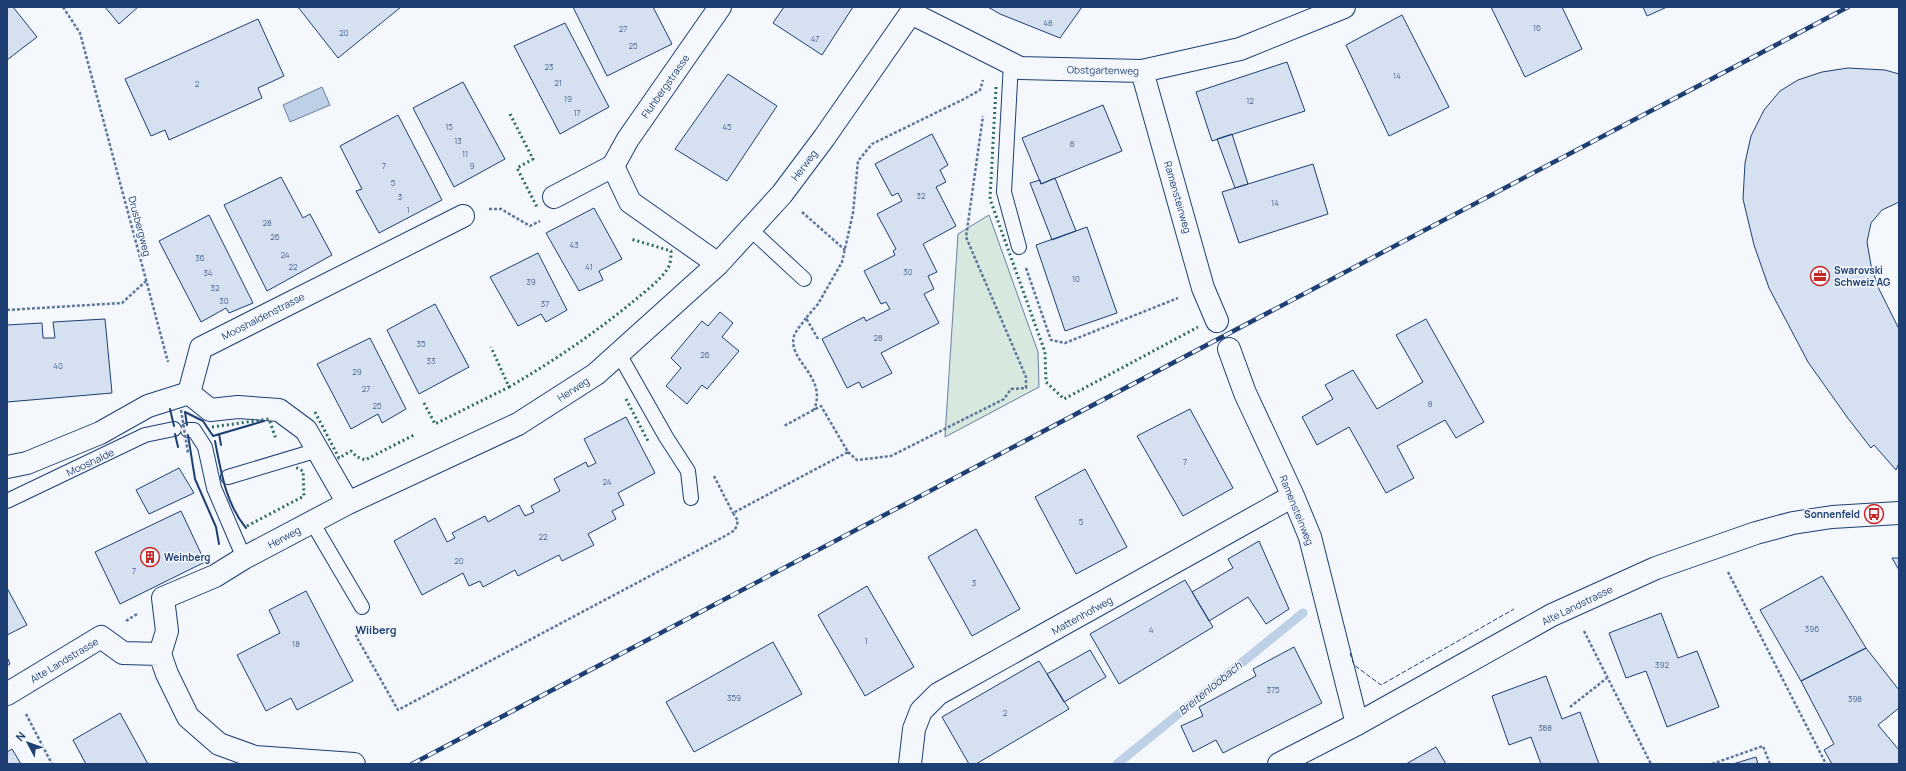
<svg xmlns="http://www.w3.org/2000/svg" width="1906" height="771" font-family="Manrope,sans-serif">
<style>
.green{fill:#d7e8df;stroke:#687fa3}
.water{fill:#bed0e5;stroke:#687fa3}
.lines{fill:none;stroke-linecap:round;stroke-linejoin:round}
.stream{stroke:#bed0e5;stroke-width:9}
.building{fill:#d5e0f0;stroke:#1d3f73}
.service-casing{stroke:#1d3f73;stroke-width:16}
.minor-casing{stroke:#1d3f73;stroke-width:24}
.path{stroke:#5e769c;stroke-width:2.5;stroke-dasharray:3 2;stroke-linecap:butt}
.service{stroke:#f4f7fb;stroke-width:14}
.minor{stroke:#f4f7fb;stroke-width:22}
.rail-casing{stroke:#1d3f73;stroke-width:4.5}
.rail{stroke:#f4f7fb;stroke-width:3;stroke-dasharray:9;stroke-linecap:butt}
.path-bridge{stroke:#5e769c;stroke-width:2.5;stroke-dasharray:3 2;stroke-linecap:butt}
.hedge{stroke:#2c6c60;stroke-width:3;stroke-dasharray:2 3;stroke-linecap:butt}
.fence{stroke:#1d3f73;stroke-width:1;stroke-dasharray:5 2;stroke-linecap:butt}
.wall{stroke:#1d3f73;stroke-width:2}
.labels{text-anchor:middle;stroke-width:3;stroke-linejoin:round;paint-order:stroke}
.number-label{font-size:8px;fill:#4b6792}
.street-label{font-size:10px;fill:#1d3f73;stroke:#f4f7fb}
.poi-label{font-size:10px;font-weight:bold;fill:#1d3f73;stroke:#f4f7fb;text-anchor:start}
.neighbourhood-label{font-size:11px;font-weight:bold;fill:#1d3f73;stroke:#f4f7fb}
.water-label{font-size:11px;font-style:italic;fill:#1d3f73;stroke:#f4f7fb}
</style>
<rect width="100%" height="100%" fill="#f4f7fb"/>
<!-- green -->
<path class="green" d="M989,215L1038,352L1039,387L945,437L958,234Z"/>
<!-- water -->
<path class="water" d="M322,87L330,105L290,122L283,105Z"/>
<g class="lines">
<!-- stream -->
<path class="stream" d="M1117,764L1303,613"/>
</g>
<!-- building -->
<path class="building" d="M7,7H13L37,37L7,60Z
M105,7H138L119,24Z
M298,7H401L338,58Z
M573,7H653L672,44L607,76Z
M784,7H853L822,55L773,23Z
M988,7H1082L1060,38L1000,14Z
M1491,7H1562L1582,49L1525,77Z
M1643,7H1667L1647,16Z
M1402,15L1449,107L1389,136L1346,45Z
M258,19L284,76L258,88L262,98L169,140L165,130L151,136L125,79Z
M565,23L609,107L560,134L514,46Z
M1287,62L1305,111L1212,141L1196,92Z
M1848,68L1885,70L1899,74V202L1882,210L1871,223L1867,242L1871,265L1878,287L1899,329V463L1896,470L1874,445L1871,448L1847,417L1808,362L1769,288L1754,245L1743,199L1745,163L1751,136L1764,110L1780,91L1798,80L1822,72Z
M728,74L777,106L727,181L675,149Z
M463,82L505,159L454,187L413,108Z
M1103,105L1122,151L1041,184L1022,138Z
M398,115L442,200L379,233L356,191L362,189L340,146Z
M932,134L948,165L940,170L946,182L936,187L956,226L923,244L937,272L928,276L934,289L924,294L939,323L881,353L892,373L862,388L859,382L847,388L822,339L864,317L866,321L890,309L886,302L881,304L864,271L895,255L893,251L896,249L877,214L902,201L898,193L892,196L875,164Z
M1232,134L1248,184L1235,188L1217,139Z
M1313,164L1328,214L1239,243L1222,192Z
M281,177L303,218L310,214L332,255L267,291L224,205Z
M1055,178L1076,231L1052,240L1030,183L1040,180L1041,184Z
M594,208L622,259L599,271L603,280L579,291L546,233Z
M209,215L253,303L229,313L226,308L201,322L159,241Z
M1087,227L1117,313L1065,331L1036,245Z
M538,253L567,310L546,322L541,314L518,326L490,277Z
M435,304L469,367L419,394L387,330Z
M720,312L733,323L722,337L739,351L707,389L702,385L687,404L666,386L681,368L671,358L702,321L708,326Z
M105,319L112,393L7,402V325L42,323L43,338H55L53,322Z
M1426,319L1484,422L1456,438L1445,420L1397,446L1414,478L1386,493L1349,427L1317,445L1302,417L1333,399L1325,385L1353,370L1377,409L1423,382L1396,335Z
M370,338L406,409L382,423L378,414L351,429L317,364Z
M1190,409L1233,488L1183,516L1137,436Z
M626,417L655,473L618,493L624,505L612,511L616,519L588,534L594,545L562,561L559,555L518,576L515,570L483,587L480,581L469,586L463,573L422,595L394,541L435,518L447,542L455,538L452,533L485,516L488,522L519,505L525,516L534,512L531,506L560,491L554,479L586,462L588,467L596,463L584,439Z
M179,468L194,493L149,514L136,490Z
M1085,469L1127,547L1076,574L1035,497Z
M181,511L205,562L120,604L95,552Z
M976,529L1020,609L972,636L928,557Z
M1259,541L1289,609L1266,624L1248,597L1209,621L1192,592L1233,568L1228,559Z
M1892,558H1899V570Z
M1822,576L1866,648L1801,681L1760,610Z
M1185,580L1213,627L1119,684L1090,634Z
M867,586L914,667L865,696L818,615Z
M7,588L27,625L7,635Z
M306,591L353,681L297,710L291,698L266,711L237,655L280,633L269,610Z
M1661,613L1678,658L1697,651L1719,707L1667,727L1646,671L1626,678L1609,633Z
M773,642L802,694L694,752L666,702Z
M1294,647L1322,703L1223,753L1216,740L1193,752L1181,726L1203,716L1199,707L1256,676L1253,669Z
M1866,648L1899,690V708L1878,725L1899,750V764H1832L1824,750L1834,744L1801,681Z
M1090,650L1106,677L1064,702L1047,674Z
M7,657L10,664L7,666Z
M1039,661L1069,709L976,764H969L942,717Z
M1546,676L1562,719L1580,712L1599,764H1541L1531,737L1509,745L1492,696Z
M120,713L148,764H86L73,740Z
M1436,747L1446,764H1406Z
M12,749L21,764H7V752Z
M1756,757L1758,764H1733Z"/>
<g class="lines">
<defs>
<path id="service" d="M1011,63L1004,192L1019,247
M750,229L804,279
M619,354L666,437L688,471L691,498
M188,430H194L205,447L214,488L244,558
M228,477L318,450
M7,501L145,435L174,429
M312,522L362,607"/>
<path id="minor" d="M911,13L1020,68L1142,71L1240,49L1344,7
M1142,71L1203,288L1217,321
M613,166L630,202L718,264
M554,197L613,166L628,139L720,7
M1229,349L1245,393L1293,496L1310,537L1357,724
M189,393L201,348L463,216
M189,393L210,410L238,407L279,410L306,430L348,503
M7,467L27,463L100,433L148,406L189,393
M160,654L167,631L163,598L215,576L244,558L348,503L518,424L596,374L718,264L782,194L824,138L915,7
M160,654L167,674L188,717L219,744L255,757L354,764
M7,694L101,637L123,653L160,654
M910,764L914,729L921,711L938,694L1293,496
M1279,764L1357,724L1552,615L1656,568L1756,533L1793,523L1832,517L1899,513"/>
</defs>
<!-- service casing -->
<use href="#service" class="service-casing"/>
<!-- minor casing -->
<use href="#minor" class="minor-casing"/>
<!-- path -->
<path class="path" d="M63,7L80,33L168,362
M489,209H501L530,226L540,221
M802,212L845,250
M1026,268L1051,340L1065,343L1178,298
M7,310L122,303L146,281
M806,318C803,323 796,330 794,336C787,361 828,376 814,410
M818,339L806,318L818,304L842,262L853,213L858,161L872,144L964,99L980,90L983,80
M848,452L857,460L891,456L1004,399L1011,389L1026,388V377L966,237L983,116
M714,476L733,513
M1728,572L1826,764
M126,621L137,614
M367,631L356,636L398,710L725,536L735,530L738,521L733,513L848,452L821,406L784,426
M1584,631L1651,764
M1570,707L1607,678
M26,714L52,764
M1712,764L1763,746L1770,764"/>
<!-- service -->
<use href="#service" class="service"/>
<!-- minor -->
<use href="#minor" class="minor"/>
<defs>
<path id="rail" d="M412,764L1848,7"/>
</defs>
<!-- rail casing -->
<use href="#rail" class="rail-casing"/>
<!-- rail -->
<use href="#rail" class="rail"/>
<!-- path-bridge -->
<path class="path-bridge" d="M181,410L188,453"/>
<!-- hedge -->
<path class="hedge" d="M996,87L990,199L1045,352L1046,382L1064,399L1198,327
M510,114L533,159L517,168L537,207
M509,387C552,362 592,335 630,304C642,294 657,283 666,271C671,265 671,257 671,251L631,239
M626,399L649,443
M424,403L435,424L509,387L491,347
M315,412L339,458L351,451L357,457L365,460L414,435
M212,427L269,419L276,439
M247,526L304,496L303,471L295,467"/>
<!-- fence -->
<path class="fence" d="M1350,653L1354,665L1381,685L1514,609"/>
<!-- wall -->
<path class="wall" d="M170,409L174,426
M187,425L185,412L203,421L213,436L264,421
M175,434L178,447
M219,434L221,445
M188,435L195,479L216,527L219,544
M215,441C221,472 226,504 246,528"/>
</g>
<!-- icons -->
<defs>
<symbol id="office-ring" viewBox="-11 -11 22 22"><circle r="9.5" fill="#f4f7fb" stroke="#c62828" stroke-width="1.5"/><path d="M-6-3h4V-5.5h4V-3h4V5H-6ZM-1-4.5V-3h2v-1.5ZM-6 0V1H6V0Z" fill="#c62828"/></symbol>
<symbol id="bus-ring" viewBox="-11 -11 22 22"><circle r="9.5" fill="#f4f7fb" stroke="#c62828" stroke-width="1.5"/><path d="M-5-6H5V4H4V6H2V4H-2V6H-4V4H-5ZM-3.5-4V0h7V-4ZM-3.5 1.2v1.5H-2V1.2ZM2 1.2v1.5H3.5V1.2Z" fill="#c62828"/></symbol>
<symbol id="building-ring" viewBox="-11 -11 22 22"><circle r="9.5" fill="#f4f7fb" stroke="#c62828" stroke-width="1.5"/><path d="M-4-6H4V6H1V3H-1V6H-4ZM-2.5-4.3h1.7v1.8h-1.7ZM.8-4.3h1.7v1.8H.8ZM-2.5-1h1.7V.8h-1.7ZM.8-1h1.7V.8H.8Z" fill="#c62828"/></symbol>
</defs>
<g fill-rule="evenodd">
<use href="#office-ring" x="1809" y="265" width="22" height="22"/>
<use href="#bus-ring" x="1863" y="503" width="22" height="22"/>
<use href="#building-ring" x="139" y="546" width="22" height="22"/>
</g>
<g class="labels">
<!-- number labels -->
<g class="number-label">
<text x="1048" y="26">48</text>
<text x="1537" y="31">16</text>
<text x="623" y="32">27</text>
<text x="344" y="36">20</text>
<text x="815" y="42">47</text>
<text x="633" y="49">25</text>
<text x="549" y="70">23</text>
<text x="1397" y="79">14</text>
<text x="558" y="86">21</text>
<text x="197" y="87">2</text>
<text x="568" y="102">19</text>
<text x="1250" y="104">12</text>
<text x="577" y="116">17</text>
<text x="449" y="130">15</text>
<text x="727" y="130">45</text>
<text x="458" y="144">13</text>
<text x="1072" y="147">8</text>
<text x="465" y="157">11</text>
<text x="384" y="169">7</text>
<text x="472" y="169">9</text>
<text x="393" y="186">5</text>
<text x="921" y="199">32</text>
<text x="400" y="200">3</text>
<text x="1275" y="206">14</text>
<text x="408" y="213">1</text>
<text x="267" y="226">28</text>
<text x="275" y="240">26</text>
<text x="574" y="248">43</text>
<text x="285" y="258">24</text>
<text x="200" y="261">36</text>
<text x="293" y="270">22</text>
<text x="589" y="270">41</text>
<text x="908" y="275">30</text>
<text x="208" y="276">34</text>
<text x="1076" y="282">10</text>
<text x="531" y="285">39</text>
<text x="215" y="291">32</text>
<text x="224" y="304">30</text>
<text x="545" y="307">37</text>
<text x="878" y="341">28</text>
<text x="421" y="347">35</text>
<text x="705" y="358">26</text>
<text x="431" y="364">33</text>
<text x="58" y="369">40</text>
<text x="357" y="375">29</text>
<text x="366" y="392">27</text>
<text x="1430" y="407">8</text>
<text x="377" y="409">25</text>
<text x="1185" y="465">7</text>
<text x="607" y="485">24</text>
<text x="1081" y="525">5</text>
<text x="543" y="540">22</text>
<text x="459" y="564">20</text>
<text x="134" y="574">7</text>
<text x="974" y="586">3</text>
<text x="1812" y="632">396</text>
<text x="1151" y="633">4</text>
<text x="866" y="644">1</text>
<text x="296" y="647">18</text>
<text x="1662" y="668">392</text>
<text x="1273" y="693">375</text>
<text x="734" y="701">359</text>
<text x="1855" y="702">398</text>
<text x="1005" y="716">2</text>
<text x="1545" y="731">388</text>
</g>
<!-- street labels -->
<g class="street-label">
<text transform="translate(1103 70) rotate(1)" y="4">Obstgartenweg</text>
<text transform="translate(665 86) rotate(-55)" y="4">Fluhbergstrasse</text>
<text transform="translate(804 165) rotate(-53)" y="4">Herweg</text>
<text transform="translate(1178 197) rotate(74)" y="4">Ramensteinweg</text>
<text transform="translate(140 226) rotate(75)" y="4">Drusbergweg</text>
<text transform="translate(263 316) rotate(-27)" y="4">Mooshaldenstrasse</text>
<text transform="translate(573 389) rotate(-33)" y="4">Herweg</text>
<text transform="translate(90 462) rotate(-25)" y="4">Mooshalde</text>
<text transform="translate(1297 510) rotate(68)" y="4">Ramensteinweg</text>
<text transform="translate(284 537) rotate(-28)" y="4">Herweg</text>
<text transform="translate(1577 605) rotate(-26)" y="4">Alte Landstrasse</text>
<text transform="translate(1082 615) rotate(-29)" y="4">Mattenhofweg</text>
<text transform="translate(64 660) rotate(-31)" y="4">Alte Landstrasse</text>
</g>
<!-- poi labels -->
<g class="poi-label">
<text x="1834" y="274">Swarovski<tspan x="1834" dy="12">Schweiz AG</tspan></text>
<text x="1860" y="518" text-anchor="end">Sonnenfeld</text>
<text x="164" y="561">Weinberg</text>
</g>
<!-- neighbourhood labels -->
<g class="neighbourhood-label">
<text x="376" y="634">Wiiberg</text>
</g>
<!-- water labels -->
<g class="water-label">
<text transform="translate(1210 688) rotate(-39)" y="4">Breitenloobach</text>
</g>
</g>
<!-- border -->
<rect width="1906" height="771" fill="none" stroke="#1d3f73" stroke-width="16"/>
<!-- north arrow -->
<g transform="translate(28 743) rotate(311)" stroke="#f4f7fb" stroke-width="3" paint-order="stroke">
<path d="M0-3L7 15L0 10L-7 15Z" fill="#1d3f73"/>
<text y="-6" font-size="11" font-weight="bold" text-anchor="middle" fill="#1d3f73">N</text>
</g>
</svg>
